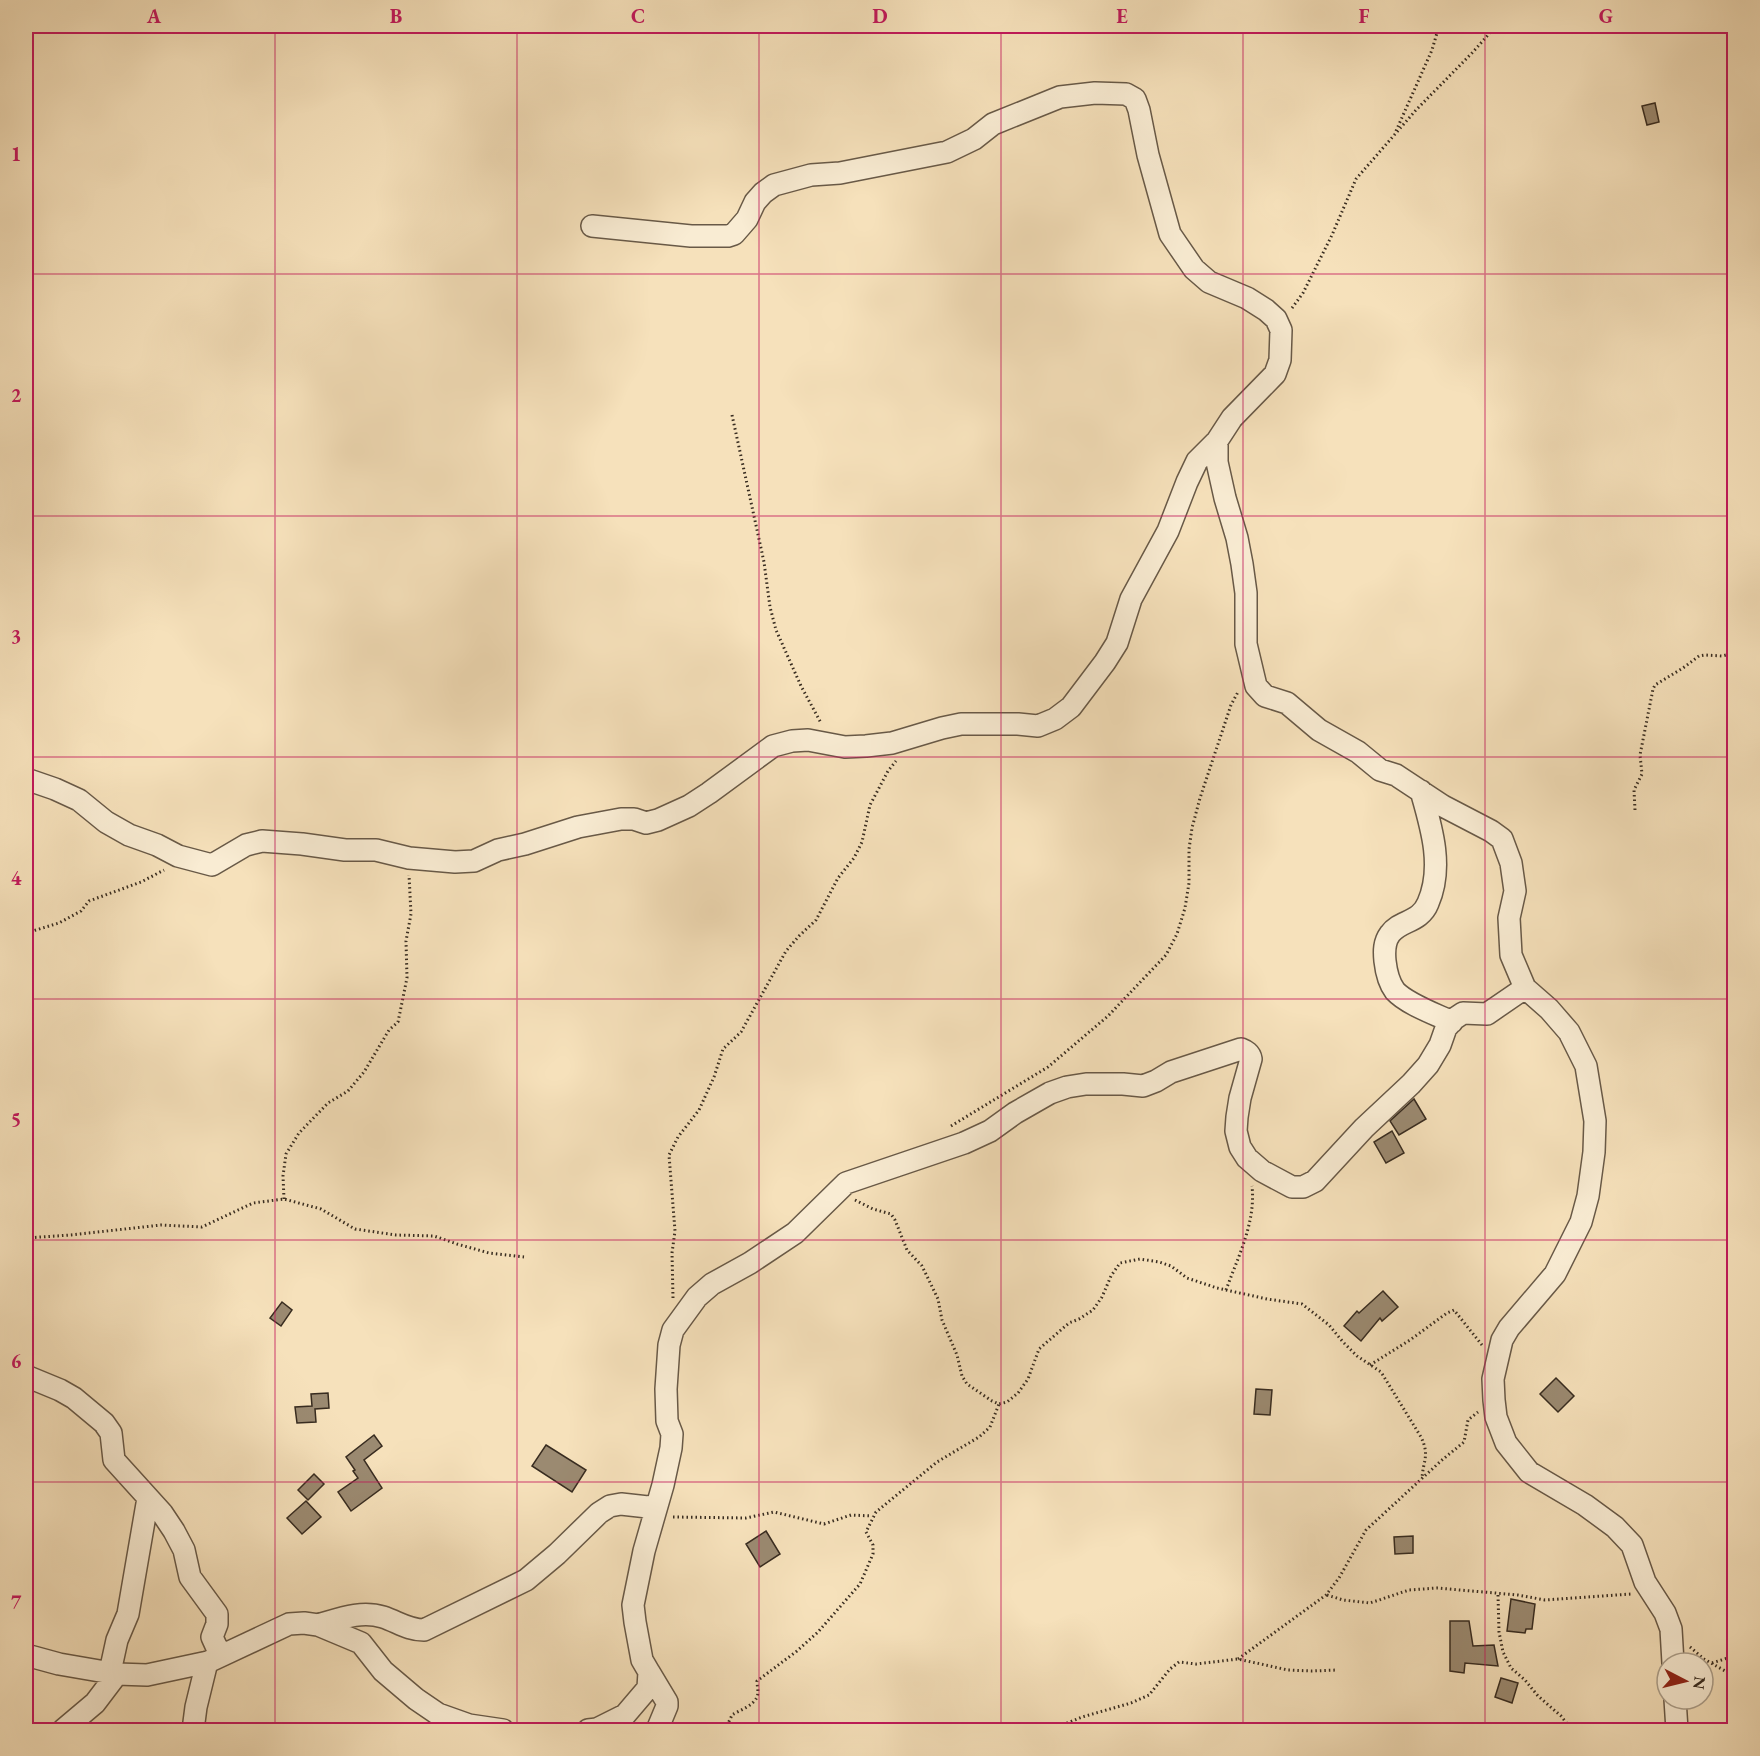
<svg xmlns="http://www.w3.org/2000/svg" width="1760" height="1756" font-family="'EB Garamond',serif">
<style>
.building{fill:#9b8a71;stroke:#382c20;stroke-width:1.5}
.lines{fill:none;stroke-linecap:round;stroke-linejoin:round}
.minor-casing{stroke:#685947;stroke-width:24}
.path{stroke:#382c20;stroke-width:3;stroke-dasharray:1.5 3;stroke-linecap:butt}
.minor{stroke:#f9ecd3;stroke-width:21}
.grid{fill:none;stroke:#c2185b;stroke-width:1.5;stroke-opacity:0.55}
.neatline{fill:none;stroke:#c2185b;stroke-width:2}
.grid-label{font-size:20px;text-anchor:middle;font-weight:bold;fill:#c2185b}
</style>
<rect width="100%" height="100%" fill="#f6e1bb"/>
<filter id="stains"><feTurbulence type="fractalNoise" baseFrequency=".00333" numOctaves="4"/><feColorMatrix values="0 0 0 0 .2 0 0 0 0 .09 0 0 0 0 .02 0 0 0 .5 -.17"/></filter>
<radialGradient id="worn" r=".72"><stop offset=".6" stop-color="#630" stop-opacity="0"/><stop offset="1" stop-color="#630" stop-opacity=".3"/></radialGradient>
<!-- building -->
<path class="building" d="M1655,103L1659,122L1647,125L1642,106Z
M1414,1099L1426,1119L1399,1135L1390,1121Z
M1392,1131L1404,1153L1386,1163L1374,1142Z
M1383,1291L1398,1307L1382,1321L1380,1318L1361,1341L1344,1326L1357,1311L1359,1313Z
M282,1302L292,1310L281,1326L270,1318Z
M1556,1378L1574,1396L1558,1412L1540,1394Z
M1256,1389L1272,1390L1270,1415L1254,1414Z
M328,1393L329,1408L315,1409L316,1422L297,1423L295,1407L312,1406L311,1394Z
M374,1435L382,1446L364,1460L382,1488L351,1511L338,1492L358,1478L353,1471L355,1470L346,1457Z
M546,1445L586,1470L572,1492L532,1466Z
M314,1474L324,1484L308,1500L298,1490Z
M306,1501L321,1517L302,1534L287,1518Z
M766,1531L780,1554L760,1567L746,1544Z
M1413,1536V1553L1395,1554L1394,1537Z
M1511,1599L1535,1604L1532,1629H1526L1525,1633L1507,1631Z
M1450,1621H1469L1473,1646L1494,1645L1498,1666L1465,1663L1464,1673L1450,1671Z
M1501,1678L1518,1683L1512,1703L1495,1697Z"/>
<g class="lines">
<defs>
<path id="minor" d="M592,226L691,236H728L734,234L747,219L755,202L763,193L774,185L811,175L840,173L947,152L974,139L993,124L1060,97L1095,93L1126,94L1135,99L1139,110L1148,155L1170,234L1194,269L1209,282L1247,298L1266,310L1276,319L1281,330L1280,360L1275,374L1232,418L1217,441V462L1225,498L1237,538L1242,564L1246,593V644L1256,686L1265,696L1287,703L1319,730L1358,752L1380,770L1396,775L1443,806L1491,831L1502,839L1511,863L1515,891L1509,918L1511,955L1525,988L1549,1009L1569,1032L1586,1066L1595,1121L1594,1152L1588,1196L1581,1222L1555,1274L1509,1328L1502,1340L1493,1379L1494,1400L1496,1417L1506,1443L1529,1472L1585,1505L1615,1527L1632,1545L1645,1582L1665,1613L1671,1629L1673,1663
M26,779L55,789L79,800L106,822L129,835L157,845L178,856L212,865L246,845L262,841L302,844L345,850H376L409,858L455,862L474,861L498,850L525,844L578,827L621,819H634L646,823L658,820L689,806L709,793L773,746L792,741L808,740L845,747L866,746L892,743L942,728L961,724H1018L1038,726L1055,719L1071,707L1105,662L1117,643L1131,599L1168,531L1187,482L1197,461L1217,441
M1421,791C1431,826 1444,867 1428,903C1420,923 1400,920 1390,934C1384,942 1384,951 1385,961C1386,970 1389,983 1395,991C1407,1004 1435,1014 1452,1022
M26,1376L60,1390L74,1398L104,1423L111,1433L114,1460L162,1513L174,1531L184,1550L190,1577L217,1614V1624L212,1637L217,1648L224,1653
M318,1625C339,1619 361,1610 383,1617C398,1622 408,1630 424,1630L526,1580L557,1554L599,1513L610,1506L621,1504L648,1507L657,1505
M26,1655L59,1664L117,1674L147,1675L208,1662L289,1624L304,1623L318,1625L361,1643L383,1671L416,1699L438,1714L469,1725L503,1730
M110,1672L117,1640L128,1614L148,1498
M649,1672L667,1702V1706L657,1730
M1675,1699L1677,1730
M63,1730L95,1703L117,1674
M193,1730L196,1707L207,1662
M588,1730L597,1729L625,1715L648,1688L649,1672L642,1660L635,1622L633,1605L644,1551L663,1485L671,1448L672,1434L667,1421L666,1389L669,1345L673,1330L697,1297L712,1284L750,1263L795,1233L846,1183L964,1143L990,1131L1015,1113L1050,1093L1067,1087L1086,1084H1123L1143,1086L1156,1081L1171,1072L1241,1049C1246,1051 1250,1053 1251,1059L1240,1098L1237,1117L1236,1131L1240,1147L1247,1158L1262,1171L1292,1187H1303L1315,1181L1364,1128L1411,1084L1428,1065L1440,1045L1446,1028L1454,1019L1463,1013L1487,1014L1525,988"/>
</defs>
<!-- minor casing -->
<use href="#minor" class="minor-casing"/>
<!-- path -->
<path class="path" d="M1396,131L1432,50L1439,26
M1292,308L1303,293L1332,235L1356,179L1416,110L1473,52L1496,26
M732,415L764,562L770,607L776,630L801,686L821,723
M1635,810L1634,790L1642,774L1640,755L1653,689L1655,685L1683,668L1699,656L1705,655L1722,656L1734,653
M26,933L59,923L81,911L89,901L141,882L164,870
M951,1126L1048,1067L1108,1016L1166,955L1177,934L1185,908L1189,883V849L1192,828L1200,798L1231,705L1238,692
M284,1199L283,1176L286,1154L299,1133L328,1103L348,1091L364,1072L389,1030L398,1022L407,978L406,941L411,914L409,875
M855,1200L873,1209L891,1214L895,1220L907,1250L922,1266L938,1299L942,1320L957,1355L962,1376L967,1384L992,1401L999,1404L1007,1402L1018,1393L1028,1379L1039,1349L1069,1323L1079,1319L1093,1310L1102,1297L1111,1276L1120,1263L1140,1259L1159,1262L1171,1266L1187,1278L1217,1288L1267,1299L1302,1304L1329,1325L1343,1342L1357,1356L1381,1372L1421,1437C1430,1456 1423,1460 1422,1479
M26,1238L71,1235L161,1225L202,1227L253,1203L284,1199L321,1209L355,1229L396,1235L434,1236L457,1244L489,1253L524,1257
M1226,1290C1238,1257 1256,1222 1252,1186
M673,1298L672,1253L675,1231L669,1155L678,1137L699,1110L714,1077L723,1049L741,1032L786,951L799,936L816,920L838,878L854,858L862,842L870,805L888,771L896,761
M1370,1365L1410,1340L1447,1313L1454,1310L1482,1345
M673,1517L746,1518L774,1512L824,1524L851,1515L872,1516
M1327,1595L1343,1600L1370,1603L1409,1590L1437,1588L1518,1595L1545,1600L1631,1594
M1498,1595L1499,1632L1503,1652L1511,1668L1525,1680L1538,1696L1561,1716L1572,1730
M1690,1647L1704,1659L1734,1676
M1238,1659L1326,1595L1339,1578L1366,1530L1442,1460L1464,1442L1468,1420L1478,1412
M1712,1663L1734,1656
M725,1730L732,1715C740,1710 753,1706 757,1697C759,1692 757,1686 757,1681L797,1651L818,1632L860,1584L873,1554V1545L866,1532L876,1512L937,1462L979,1437L990,1427L999,1404
M1050,1730L1082,1717L1131,1703L1149,1695L1170,1669L1179,1662L1196,1664L1238,1659L1288,1670L1312,1671L1337,1670"/>
<!-- minor -->
<use href="#minor" class="minor"/>
</g>
<!-- grid -->
<path class="grid" d="M275,26V1730M517,26V1730M759,26V1730M1001,26V1730M1243,26V1730M1485,26V1730M26,274H1734M26,516H1734M26,757H1734M26,999H1734M26,1240H1734M26,1482H1734"/>
<!-- margin -->
<rect width="1760" height="1756" fill="none" stroke="#f6e1bb" stroke-width="66"/>
<!-- north arrow -->
<g transform="translate(1685 1681) rotate(97)"><circle r="28" fill="#f9ecd3" stroke="#ac9f8b" stroke-width="1.5"/>
<path d="M0-4.5L10 22L0 15L-10 22Z" fill="#8f2418"/>
<text y="-9" font-size="16" font-weight="bold" text-anchor="middle" fill="#382c20">N</text>
</g>
<rect x="33" y="33" width="1694" height="1690" class="neatline"/>
<g class="grid-label">
<text x="154" y="23">A</text>
<text x="396" y="23">B</text>
<text x="638" y="23">C</text>
<text x="880" y="23">D</text>
<text x="1122" y="23">E</text>
<text x="1364" y="23">F</text>
<text x="1606" y="23">G</text>
<text x="16" y="161">1</text>
<text x="16" y="402">2</text>
<text x="16" y="643">3</text>
<text x="16" y="885">4</text>
<text x="16" y="1126">5</text>
<text x="16" y="1368">6</text>
<text x="16" y="1609">7</text>
</g>
<rect width="100%" height="100%" filter="url(#stains)"/>
<rect width="100%" height="100%" fill="url(#worn)"/>
</svg>
